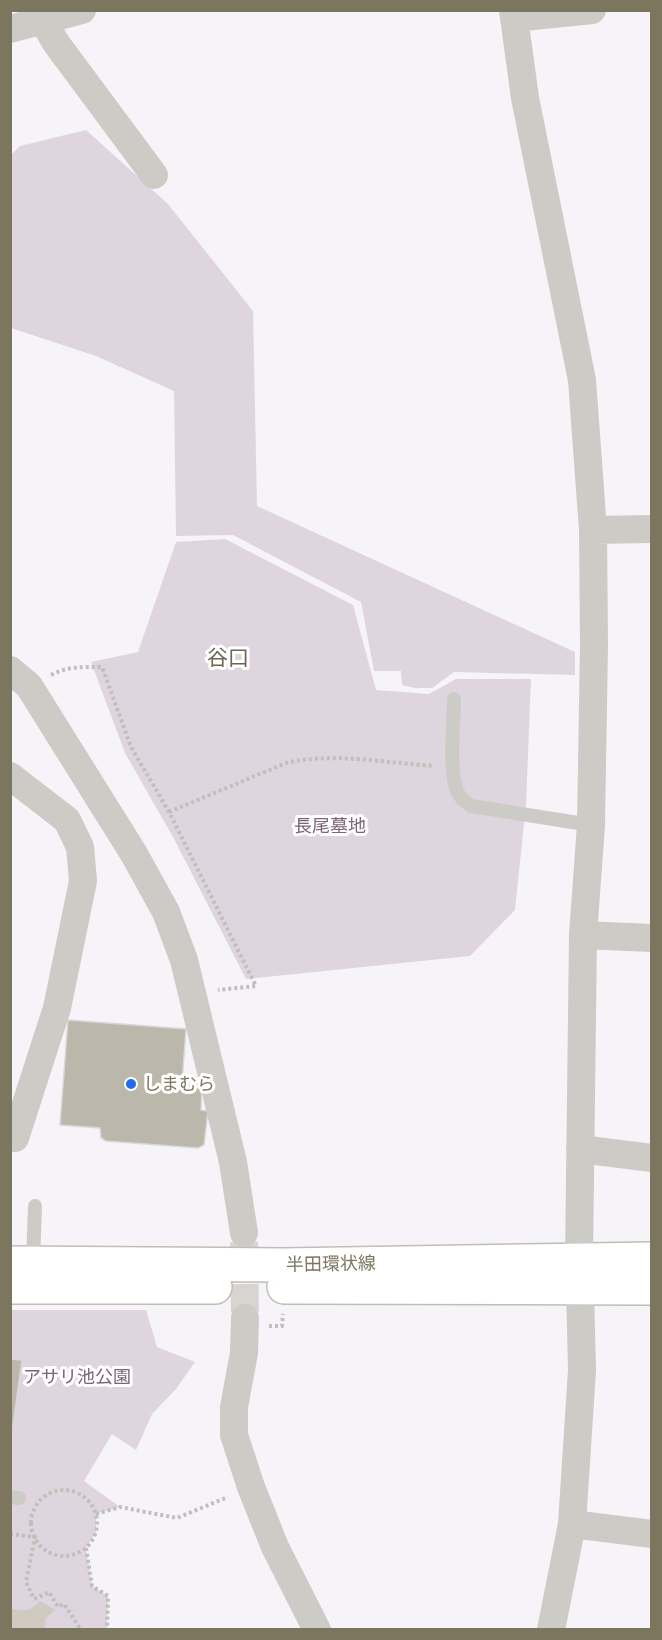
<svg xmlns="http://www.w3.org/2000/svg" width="662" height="1640" font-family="'Fira Sans Condensed','Noto Sans JP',sans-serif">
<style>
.green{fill:#dfd5df}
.water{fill:#d0cac1}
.building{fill:#bbb8ab;stroke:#d8d7d9;stroke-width:1.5}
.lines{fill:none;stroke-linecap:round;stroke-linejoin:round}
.minor-tunnel{stroke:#d7d4d1;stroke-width:28;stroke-dasharray:28 14;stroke-linecap:butt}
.secondary-casing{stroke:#bfbeb5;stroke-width:36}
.path{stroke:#c0bfba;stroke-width:4;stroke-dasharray:3 3;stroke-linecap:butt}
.service{stroke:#cccbc5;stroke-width:14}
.minor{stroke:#cccbc5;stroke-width:28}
.secondary{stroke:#fff;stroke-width:33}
.poi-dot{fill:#206dec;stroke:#fff;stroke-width:2}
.labels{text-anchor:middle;stroke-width:6;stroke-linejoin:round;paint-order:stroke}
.park-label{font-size:18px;fill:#7e6479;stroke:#fff}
.poi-label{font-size:18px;fill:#7b765d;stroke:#fff;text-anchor:start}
.street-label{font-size:18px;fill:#7b765d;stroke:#fff}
.quarter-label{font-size:21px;fill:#6c6753;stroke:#fff}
</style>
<rect width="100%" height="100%" fill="#f6f4f8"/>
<!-- green -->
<path class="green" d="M86,130L168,204L253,311L257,506L575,652V675L454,672L432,688H415L402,685L401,671H374L361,602L233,535L176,536L174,391L96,356L11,328V155L20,146Z
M225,539L353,605L376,690L429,694L456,679H531L526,805L515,910L470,956L246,979L173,837L125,753L91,662L138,652L176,542Z
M10,1310H146L157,1347L195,1362L176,1389L152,1414L136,1450L112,1434L84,1481L120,1507L96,1514V1532L86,1548L92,1586L108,1596L107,1629H11Z"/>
<!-- water -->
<path class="water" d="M40,1601L55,1610L46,1618L44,1629H11V1607L13,1609C25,1612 32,1610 40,1601Z"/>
<!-- building -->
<path class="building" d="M68,1020L186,1029L182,1083L202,1084L201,1110L208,1111L204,1145L198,1148L106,1141L101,1138L100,1128L60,1125Z
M10,1359L22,1360L11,1440H10Z"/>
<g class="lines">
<!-- minor-tunnel -->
<path class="minor-tunnel" d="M244,1242L245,1318"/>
<defs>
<path id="secondary" d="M10,1263L283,1265L652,1259
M10,1287H215
M284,1287L652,1288"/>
</defs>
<!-- secondary casing -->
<use href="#secondary" class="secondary-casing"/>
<!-- path -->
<path class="path" d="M51,675C68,666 83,667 102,667L131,747L169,812L256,986L218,990
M169,812L286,763C331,752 388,763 434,766
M269,1326H282L283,1314
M31 1523a33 33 0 1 1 66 0a33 33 0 1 1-66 0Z
M96,1514L120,1507L177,1518L228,1497
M10,1534L35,1537L26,1582L34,1599L49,1592L58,1607L64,1604L81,1630
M86,1548L92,1586L108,1596L107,1630"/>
<!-- service -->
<path class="service" d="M454,699C454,721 448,774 458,793C461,799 466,802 471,806L591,825
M33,1263L35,1206
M10,1497L19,1498"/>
<!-- minor -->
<path class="minor" d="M37,10L56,43L154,175
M513,10L525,98L582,380L593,530L594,645L591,825L583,935L579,1259
M514,18L592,10
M10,29L82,10
M593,530L652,529
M10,670L29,686L134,854L166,912L184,960L199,1022L233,1162L244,1233
M10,776L67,820L80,847L83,881L57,1008L15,1138
M583,935L652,938
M580,1149L652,1158
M245,1318L244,1353L234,1407V1435L251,1487L275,1547L317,1630
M572,1524L652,1534
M551,1630L572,1524L582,1370L580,1288"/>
<!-- secondary -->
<use href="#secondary" class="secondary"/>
</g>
<!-- markers -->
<circle class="poi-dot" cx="131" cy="1084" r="6"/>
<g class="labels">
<!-- park labels -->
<g class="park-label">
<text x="330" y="832">長尾墓地</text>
<text x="77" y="1383">アサリ池公園</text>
</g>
<!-- poi labels -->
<g class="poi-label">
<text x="143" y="1090">しまむら</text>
</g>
<!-- street labels -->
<g class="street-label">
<text transform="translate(331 1264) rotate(-1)" y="6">半田環状線</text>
</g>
<!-- quarter labels -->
<g class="quarter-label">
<text x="228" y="665">谷口</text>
</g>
</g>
<!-- border -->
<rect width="662" height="1640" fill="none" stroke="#7b765d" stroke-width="24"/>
</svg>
